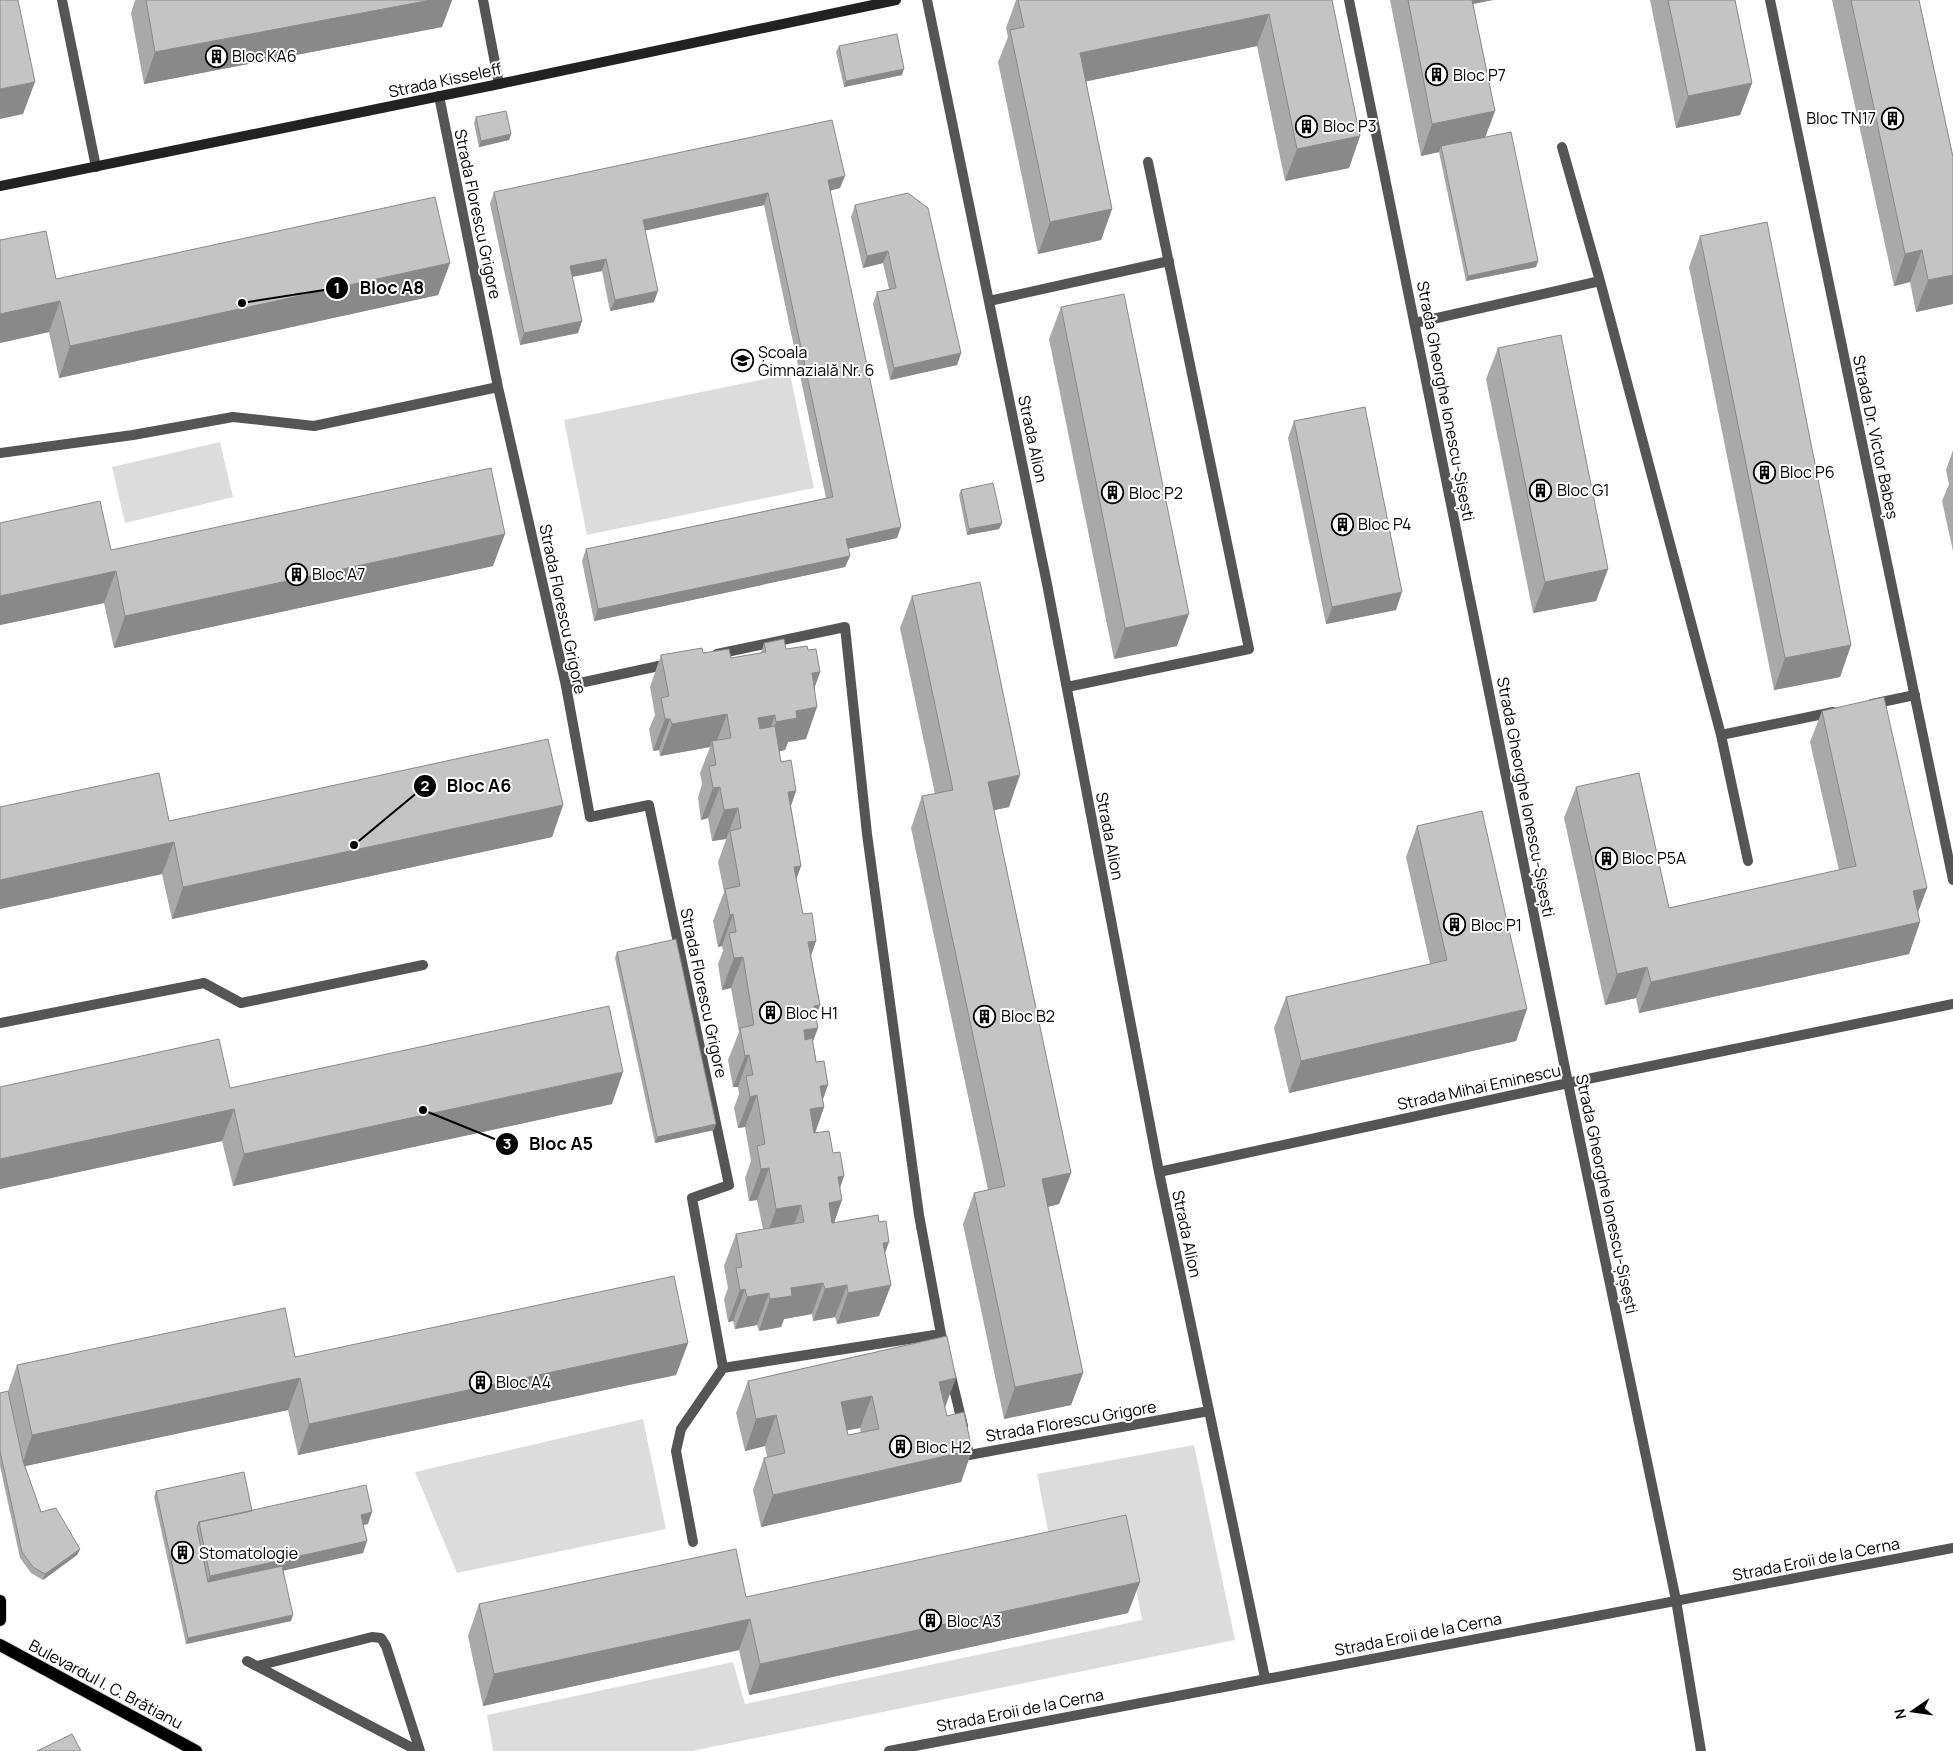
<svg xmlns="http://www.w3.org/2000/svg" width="1953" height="1751" font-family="Manrope,sans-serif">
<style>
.green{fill:#dcdcdc}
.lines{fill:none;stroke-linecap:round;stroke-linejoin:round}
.primary-casing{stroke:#dbdbdb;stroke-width:14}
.lane{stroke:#555;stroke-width:10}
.street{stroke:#555;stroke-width:10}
.secondary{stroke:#222;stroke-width:10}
.primary{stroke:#000;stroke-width:12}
.wall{fill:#a9a9a9;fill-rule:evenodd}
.shaded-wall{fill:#898989}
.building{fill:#c4c4c4;stroke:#898989;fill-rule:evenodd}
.labels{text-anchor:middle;stroke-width:4;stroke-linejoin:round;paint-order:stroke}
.poi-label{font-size:16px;fill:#000;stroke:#fff;text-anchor:start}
.street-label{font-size:16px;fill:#000;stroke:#fff}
.leader{fill:none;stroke:#000;stroke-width:2}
.callout-dot{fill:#000;stroke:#fff;stroke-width:2}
.mark-label{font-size:15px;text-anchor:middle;font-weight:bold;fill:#fff}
.callout-label{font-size:18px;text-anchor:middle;font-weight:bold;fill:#000;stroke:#fff;stroke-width:4;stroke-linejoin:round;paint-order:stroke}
</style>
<rect width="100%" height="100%" fill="#fff"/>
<!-- green -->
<path class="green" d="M790,374L814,488L587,535L564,420Z
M220,442L233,497L125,523L112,467Z
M643,1419L666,1529L457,1573L415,1472Z
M1194,1445L1235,1640L692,1751H493L487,1715L733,1662L745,1704L1142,1620L1124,1526L1050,1541L1037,1474Z"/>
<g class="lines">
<defs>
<path id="primary" d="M0,1601V1620
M0,1645L196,1751"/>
</defs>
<!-- primary casing -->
<use href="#primary" class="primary-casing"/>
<!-- lane -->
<path class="lane" d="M62,0L96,167
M439,96L498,387L566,686L590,817L649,805L729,1185L692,1198L723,1368L941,1334L945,1350
M1600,281L1721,735L1748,861
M989,301L1169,261
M1415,323L1600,281L1562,147
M0,453L133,435L233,417L314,426L498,387
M717,654L845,627L867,834L919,1215L941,1334
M566,686L668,664
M1067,687L1249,649L1148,162
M1872,704L1915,695
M1721,735L1833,712
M0,1023L204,983L241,1003L423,965
M950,1372L963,1426
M967,1445L969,1455L1209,1411
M693,1542L676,1451L681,1429L723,1368
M1676,1600L1701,1751
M247,1661L418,1751
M257,1666L372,1637L381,1638L386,1646L420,1751"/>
<!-- street -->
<path class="street" d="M483,0L499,84
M927,0L1047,584L1159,1172L1265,1678
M1349,0L1568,1083L1676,1600
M1770,0L1953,880
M1159,1172L1568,1083L1953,1004
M889,1751L1953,1548"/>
<!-- secondary -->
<path class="secondary" d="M0,186L499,84L896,0"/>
<!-- primary -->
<use href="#primary" class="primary"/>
</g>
<!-- wall -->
<path class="wall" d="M135,0H452L442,27L144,84L131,13Z
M1016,0H1332L1360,136L1349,168L1285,181L1257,46L1086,81L1112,209L1101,240L1038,254L998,62L1008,37L1006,28Z
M1390,0H1493L1473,4L1495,111L1485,137L1538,261L1536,267L1466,281L1439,152L1421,156Z
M1650,0H1735L1752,83L1740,115L1676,128Z
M1832,0H1919L1953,157V304L1916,312L1910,282L1894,286Z
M839,46L902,75L844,87L836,52Z
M476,117L511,134L509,140L479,147L474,123Z
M840,188L830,191L897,538L848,549L850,556L845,567L594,621L582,561L586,549L826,498L764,205L645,230L654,302L610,311L602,271L572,277L582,321L578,333L520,345L490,204L494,192Z
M855,205L961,353L957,365L890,380L873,304L877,292L889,289L883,263L863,268L851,217Z
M1700,236L1851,645L1840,677L1774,690L1689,267Z
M0,240L56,279L450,263L438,295L59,378L49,332L0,343Z
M1061,307L1177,646L1114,659L1049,339Z
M1498,348L1608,569L1596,601L1533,613L1486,379Z
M1294,421L1396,610L1326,624L1288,438Z
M1953,450V551L1942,501L1949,484L1946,470Z
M961,490L1002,523L999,529L967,535L959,495Z
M0,523L111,550L493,566L114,648L104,603L0,625Z
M912,596L1009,807L994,810L1071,1173L1059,1204L1048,1207L1083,1373L1071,1405L1004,1419L963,1224L974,1193L988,1190L911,828L922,796L935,794L900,628Z
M764,643L786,649L808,650L820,672L814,689L806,739L788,742L785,750L779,751L781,762L796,791L791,806L801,866L796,879L803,914L816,941L811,955L820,1005L816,1016L818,1028L813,1041L824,1107L815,1133L833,1153L844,1176L840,1187L834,1223L885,1254L891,1285L879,1316L837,1324L835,1317L813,1321L812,1314L784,1319L781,1327L759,1331L757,1325L735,1329L733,1321L728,1322L724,1299L728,1288L724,1266L736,1234L763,1229L757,1200L749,1201L745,1178L751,1161L745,1127L738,1128L734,1108L739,1094L738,1087H733L728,1060L739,1032L731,988L722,990L718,964L723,951L722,946L718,947L713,921L724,892L718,862L726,840V839L712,841L708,818L701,820L698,798L702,784L700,773L710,747L660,756L659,750L653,751L649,729L655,715L650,687L661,655L703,653L731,658L761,653Z
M1822,711L1927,888L1918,912L1920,922L1909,954L1639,1013L1636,998L1605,1005L1564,818L1576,787L1669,908L1839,870L1810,742Z
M563,805L552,837L172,919L162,874L0,909V807L169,821Z
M1417,826L1527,1009L1516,1041L1289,1093L1274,1028L1286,997L1430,964L1406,857Z
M617,952L714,1130L655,1143L615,958Z
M0,1087L230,1088L612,1104L233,1186L222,1141L0,1189Z
M947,1336L945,1408L947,1416L972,1450L961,1482L761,1527L753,1490L764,1458L767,1457L765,1446L745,1451L736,1413L748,1381ZM860,1428L861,1433L848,1435L847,1430Z
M688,1343L676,1375L298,1455L288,1410L25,1466L41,1512L80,1549L77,1555L43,1580L31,1573L20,1558L0,1466V1393L8,1391L17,1365L295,1357Z
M156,1491L252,1511L368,1524L363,1525L367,1541L363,1553L283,1570L291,1621L186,1644L154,1497Z
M746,1597L1128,1613L749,1695L739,1650L483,1706L468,1636L479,1604Z"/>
<!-- shaded-wall -->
<path class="shaded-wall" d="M431,0H452L442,27L144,84L155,52Z
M1459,0H1493L1456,7Z
M1269,14L1257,46L1069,85L1080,53Z
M904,69L902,75L844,87L846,81Z
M35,82L23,114L0,119V89Z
M1752,83L1740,115L1676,128L1688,96Z
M1495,111L1483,143L1441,146L1439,152L1421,156L1432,124Z
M511,134L509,140L479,147L481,141Z
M1360,136L1349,168L1285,181L1297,149Z
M845,176L840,188L823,192L828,180Z
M768,193L764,205L639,232L643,220Z
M1112,209L1101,240L1038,254L1050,222Z
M1922,250L1910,282L1894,286L1905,254Z
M888,251L883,263L863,268L867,256Z
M606,259L602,271L566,278L570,266Z
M1538,261L1536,267L1466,281L1468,276Z
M450,263L438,295L59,378L70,346Z
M1953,275V304L1916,312L1928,280Z
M658,291L654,302L610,311L615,300Z
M60,301L49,332L0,343V314Z
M582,321L578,333L520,345L524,333Z
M961,353L957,365L890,380L894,368Z
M1002,523L999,529L967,535L969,529Z
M901,527L897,538L842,550L846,539Z
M505,534L493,566L114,648L125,616Z
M850,556L845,567L594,621L598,609Z
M1608,569L1596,601L1533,613L1545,582Z
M116,571L104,603L0,625V596Z
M1402,592L1396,610L1326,624L1332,607Z
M1189,614L1177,646L1114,659L1125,628Z
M1851,645L1840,677L1774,690L1785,658Z
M820,672L809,703L812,673Z
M817,707L806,739L788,742L785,750L765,754L776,722L796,711Z
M727,714L715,746L712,741L710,747L660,756L672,724Z
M775,715L764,747L758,718Z
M665,719H670L659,750L653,751Z
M1020,775L1009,807L977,814L988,782Z
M720,787L708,818L701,820L713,788Z
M796,791L785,822L788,792Z
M563,805L552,837L172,919L183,887Z
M738,808L726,839L712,841L724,810Z
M174,842L162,874L0,909V880Z
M801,866L790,897L794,867Z
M1927,888L1915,920L1913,891Z
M733,914L722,946L718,947L730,915Z
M1920,922L1909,954L1639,1013L1651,982Z
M816,941L805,973L808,942Z
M743,957L731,988L722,990L734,958Z
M1647,967L1636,998L1605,1005L1617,974Z
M820,1005L811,1029L818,1028L806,1059L804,1030L814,1006Z
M1527,1009L1516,1041L1289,1093L1301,1061Z
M749,1055L738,1087H733L745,1056Z
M623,1072L612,1104L233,1186L244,1154Z
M828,1085L820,1108L824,1107L813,1139L810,1109L820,1086Z
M757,1095L745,1127L738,1128L750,1097Z
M234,1109L222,1141L0,1189V1159Z
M716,1124L714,1130L655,1143L657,1137Z
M769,1168L757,1200L749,1201L761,1169Z
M1071,1173L1059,1204L1030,1211L1042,1179Z
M844,1176L835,1202L842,1200L831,1232L818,1235L838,1177Z
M801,1205L790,1236L765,1241L776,1209Z
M889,1242L878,1273L883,1243Z
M823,1283L812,1314L784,1319L781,1327L759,1331L770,1299L791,1288Z
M847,1285L835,1317L813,1321L825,1289Z
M891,1285L879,1316L837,1324L848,1293Z
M745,1289L733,1321L728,1322L740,1290Z
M769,1293L757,1325L735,1329L747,1297Z
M688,1343L676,1375L298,1455L309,1424Z
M1083,1373L1071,1405L1004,1419L1015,1387Z
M300,1378L288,1410L21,1467L32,1435Z
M956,1378L944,1410L939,1382Z
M872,1396L860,1428L829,1434L841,1402Z
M776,1415L765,1446L745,1451L756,1419Z
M972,1450L961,1482L761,1527L773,1495Z
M372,1512L368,1524L357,1526L361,1515Z
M367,1541L363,1553L206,1588L210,1576Z
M80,1549L77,1555L43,1580L45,1574Z
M1140,1582L1128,1613L749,1695L760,1664Z
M293,1615L291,1621L186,1644L188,1638Z
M750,1619L739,1650L483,1706L494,1674Z"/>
<!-- building -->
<path class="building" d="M0,0H18L35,82L0,89Z
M146,0H431L155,52Z
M1018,0H1332L1360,136L1297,149L1269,14L1080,53L1112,209L1050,222L1010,30L1024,27Z
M1408,0H1472L1495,111L1432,124Z
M1668,0H1735L1752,83L1688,96Z
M1851,0H1919L1953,157V275L1928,280L1922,250L1905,254Z
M897,34L904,69L846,81L839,46Z
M506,111L511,134L481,141L476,117Z
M832,120L845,176L828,180L901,527L846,539L850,556L598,609L586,549L833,497L768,193L643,220L658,291L615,300L606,259L570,266L582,321L524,333L494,192Z
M1511,132L1538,261L1468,276L1441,146Z
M908,193L928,208L961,353L894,368L877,292L896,288L888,251L867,256L855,205Z
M435,197L450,263L70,346L60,301L0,314V240L46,231L56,279Z
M1767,222L1851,645L1785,658L1700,236Z
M1124,294L1189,614L1125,628L1061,307Z
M1561,335L1608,569L1545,582L1498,348Z
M1365,407L1402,592L1332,607L1294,421Z
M491,468L505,534L125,616L116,571L0,596V523L100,501L111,550Z
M993,483L1002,523L969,529L961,490Z
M980,582L1020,775L988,782L1071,1173L1042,1179L1083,1373L1015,1387L974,1193L1005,1186L922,796L953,790L912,596Z
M784,639L786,649L807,646L808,650L816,649L820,672L812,673L817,707L796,711L797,718L776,722L775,715L758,718L760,729L775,726L781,762L791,760L796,791L788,792L801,866L794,867L803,914L812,913L816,941L808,942L820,1005L814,1006L818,1028L804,1030L805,1040L812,1038L816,1062L824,1061L828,1085L820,1086L824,1107L810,1109L814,1133L829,1131L833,1153L840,1152L844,1176L838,1177L842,1200L829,1203L832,1223L878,1215L879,1222L886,1221L889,1242L883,1243L891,1285L848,1293L847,1285L825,1289L823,1283L791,1288L792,1296L770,1299L769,1293L747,1297L745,1289L740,1290L736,1268L742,1267L736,1234L804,1222L801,1205L776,1209L769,1168L761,1169L757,1146L765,1144L757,1095L750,1097L746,1076L753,1075L749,1055L745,1056L740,1028L754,1025L743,957L734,958L729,933L736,932L733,914L730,915L725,889L740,886L730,831L741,828L738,808L724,810L720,787L713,788L709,766L716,765L712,741L731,738L727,714L672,724L670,719H665L661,698L669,696L661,655L702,648L703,653L729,649L731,658L766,652L764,643Z
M1884,697L1927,888L1913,891L1920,922L1651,982L1647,967L1617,974L1576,787L1639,773L1669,908L1856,866L1822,711Z
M548,739L563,805L183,887L174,842L0,880V807L159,773L169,821Z
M1482,811L1527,1009L1301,1061L1286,997L1447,960L1417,826Z
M676,939L716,1124L657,1137L617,952Z
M609,1006L623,1072L244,1154L234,1109L0,1159V1087L219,1039L230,1088Z
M674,1276L688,1343L309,1424L300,1378L32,1435L17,1365L285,1308L295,1357Z
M947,1336L956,1378L939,1382L947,1416L964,1412L972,1450L773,1495L764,1458L785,1453L776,1415L756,1419L748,1381ZM872,1396L879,1429L848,1435L841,1402Z
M8,1391L23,1461L41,1512L56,1508L80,1549L45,1574L33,1567L22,1552L0,1451V1393Z
M244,1472L252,1511L199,1522L197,1528L208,1582L282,1566L293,1615L188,1638L156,1491Z
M366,1485L372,1512L361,1515L367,1541L210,1576L199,1522Z
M1126,1515L1140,1582L760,1664L750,1619L494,1674L479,1604L736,1549L746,1597Z
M72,1734L81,1751H37Z"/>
<!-- icons -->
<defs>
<symbol id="building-ring" viewBox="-11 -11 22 22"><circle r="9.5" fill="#fff" stroke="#000" stroke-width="1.5"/><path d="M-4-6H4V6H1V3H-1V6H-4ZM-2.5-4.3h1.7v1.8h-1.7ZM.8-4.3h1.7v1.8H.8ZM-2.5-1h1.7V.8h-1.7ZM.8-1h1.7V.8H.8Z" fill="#000"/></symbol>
<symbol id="school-ring" viewBox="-11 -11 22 22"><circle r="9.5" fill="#fff" stroke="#000" stroke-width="1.5"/><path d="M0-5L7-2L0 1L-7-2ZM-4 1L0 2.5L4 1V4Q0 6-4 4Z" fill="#000"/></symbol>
</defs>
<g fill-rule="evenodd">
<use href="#building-ring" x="204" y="44" width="25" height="25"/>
<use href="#building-ring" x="1424" y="62" width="25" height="25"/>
<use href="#building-ring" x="1880" y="106" width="25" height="25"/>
<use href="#building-ring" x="1294" y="114" width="25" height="25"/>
<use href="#school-ring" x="730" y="348" width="25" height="25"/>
<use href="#building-ring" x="1752" y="460" width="25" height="25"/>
<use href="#building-ring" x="1528" y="478" width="25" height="25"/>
<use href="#building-ring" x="1100" y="480" width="25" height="25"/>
<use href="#building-ring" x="1330" y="512" width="25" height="25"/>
<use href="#building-ring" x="284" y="562" width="25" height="25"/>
<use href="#building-ring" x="1594" y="846" width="25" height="25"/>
<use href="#building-ring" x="1442" y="912" width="25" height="25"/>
<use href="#building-ring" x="758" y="1000" width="25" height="25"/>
<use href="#building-ring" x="972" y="1004" width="25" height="25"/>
<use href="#building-ring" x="468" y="1370" width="25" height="25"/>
<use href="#building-ring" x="888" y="1434" width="25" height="25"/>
<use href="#building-ring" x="170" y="1540" width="25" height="25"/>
<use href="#building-ring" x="918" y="1608" width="25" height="25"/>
</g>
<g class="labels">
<!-- poi labels -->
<g class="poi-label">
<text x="232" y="62">Bloc KA6</text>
<text x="1453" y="81">Bloc P7</text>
<text x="1876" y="124" text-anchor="end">Bloc TN17</text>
<text x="1323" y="132">Bloc P3</text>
<text x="758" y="358">Școala<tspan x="758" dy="18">Gimnazială Nr. 6</tspan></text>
<text x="1780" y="478">Bloc P6</text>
<text x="1557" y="496">Bloc G1</text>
<text x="1129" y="499">Bloc P2</text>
<text x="1358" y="530">Bloc P4</text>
<text x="312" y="580">Bloc A7</text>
<text x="1622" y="864">Bloc P5A</text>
<text x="1471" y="931">Bloc P1</text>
<text x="786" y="1019">Bloc H1</text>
<text x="1001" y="1022">Bloc B2</text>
<text x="496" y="1388">Bloc A4</text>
<text x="916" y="1453">Bloc H2</text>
<text x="199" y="1559">Stomatologie</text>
<text x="947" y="1627">Bloc A3</text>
</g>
<!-- street labels -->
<g class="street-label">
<text transform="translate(445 80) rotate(-12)" y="6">Strada Kisseleff</text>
<text transform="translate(478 214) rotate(78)" y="6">Strada Florescu Grigore</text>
<text transform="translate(1446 401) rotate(79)" y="6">Strada Gheorghe Ionescu-Șișești</text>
<text transform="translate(1876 437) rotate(78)" y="6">Strada Dr. Victor Babeș</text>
<text transform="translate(1033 439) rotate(78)" y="6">Strada Alion</text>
<text transform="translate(563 609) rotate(78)" y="6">Strada Florescu Grigore</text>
<text transform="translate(1526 797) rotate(79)" y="6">Strada Gheorghe Ionescu-Șișești</text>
<text transform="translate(1110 836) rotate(79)" y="6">Strada Alion</text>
<text transform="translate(704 993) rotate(78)" y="6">Strada Florescu Grigore</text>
<text transform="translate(1479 1087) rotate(-12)" y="6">Strada Mihai Eminescu</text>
<text transform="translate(1607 1194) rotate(78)" y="6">Strada Gheorghe Ionescu-Șișești</text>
<text transform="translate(1187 1234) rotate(78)" y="6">Strada Alion</text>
<text transform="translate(1071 1421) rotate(-10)" y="6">Strada Florescu Grigore</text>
<text transform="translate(1816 1559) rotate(-11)" y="6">Strada Eroii de la Cerna</text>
<text transform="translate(1418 1634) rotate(-11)" y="6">Strada Eroii de la Cerna</text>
<text transform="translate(106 1684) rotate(28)" y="6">Bulevardul I. C. Brătianu</text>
<text transform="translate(1020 1710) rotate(-11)" y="6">Strada Eroii de la Cerna</text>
</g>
</g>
<!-- callouts -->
<path class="leader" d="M242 303L337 288M354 845L425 786M423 1110L507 1144"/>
<g class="callout-dot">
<circle cx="242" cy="303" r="5"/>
<circle cx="354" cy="845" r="5"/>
<circle cx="423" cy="1110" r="5"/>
<circle cx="337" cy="288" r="12"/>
<circle cx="425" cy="786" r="12"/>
<circle cx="507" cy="1144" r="12"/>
</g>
<g class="mark-label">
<text x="337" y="293">1</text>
<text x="425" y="791">2</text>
<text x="507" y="1149">3</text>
</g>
<g class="callout-label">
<text x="392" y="294">Bloc A8</text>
<text x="479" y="792">Bloc A6</text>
<text x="561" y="1150">Bloc A5</text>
</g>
<!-- north arrow -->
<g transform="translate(1913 1711) rotate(257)" stroke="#ffffff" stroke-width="4" paint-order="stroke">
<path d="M0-4L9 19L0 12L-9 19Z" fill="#000000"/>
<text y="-8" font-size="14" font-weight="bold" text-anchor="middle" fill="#000000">N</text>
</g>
</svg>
